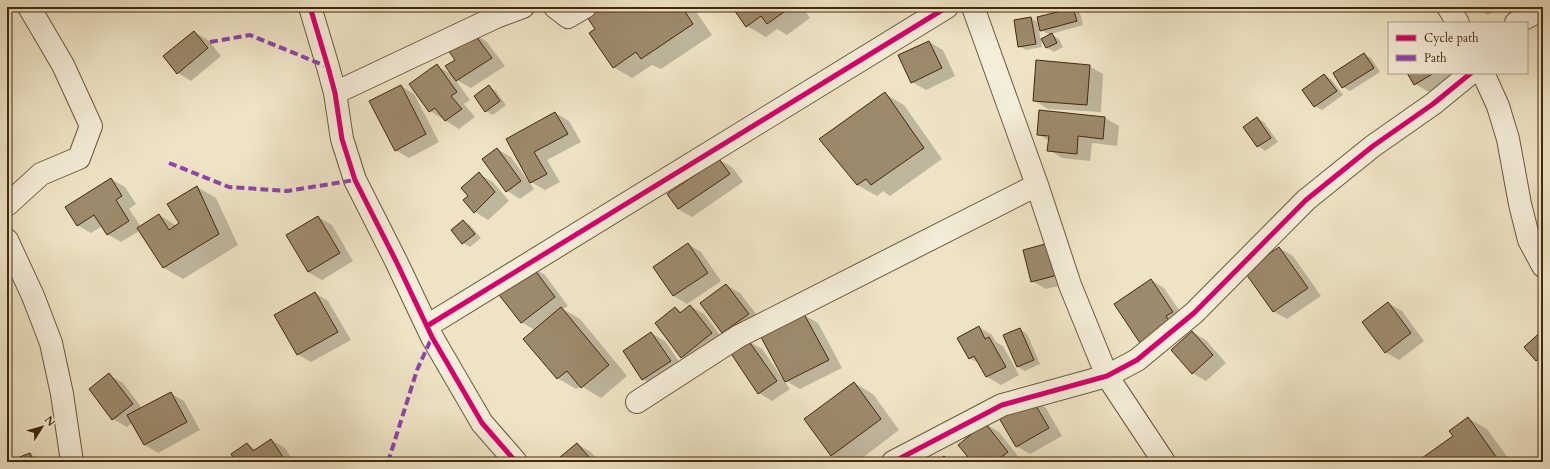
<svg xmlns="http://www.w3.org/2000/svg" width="1550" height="469" font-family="Cardo,serif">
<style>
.shadow{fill:#0003}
.building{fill:#9c8a6c;stroke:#44280b}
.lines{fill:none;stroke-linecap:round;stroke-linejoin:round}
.street-casing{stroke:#6e573a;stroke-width:24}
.street{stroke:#f4edd9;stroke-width:22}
.quiet{stroke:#8e44ad;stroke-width:4;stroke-dasharray:8 4;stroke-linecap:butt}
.cycleway-casing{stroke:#f4edd9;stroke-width:8}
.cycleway{stroke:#d6006c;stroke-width:5}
</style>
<rect width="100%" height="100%" fill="#eee4c5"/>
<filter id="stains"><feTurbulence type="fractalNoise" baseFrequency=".005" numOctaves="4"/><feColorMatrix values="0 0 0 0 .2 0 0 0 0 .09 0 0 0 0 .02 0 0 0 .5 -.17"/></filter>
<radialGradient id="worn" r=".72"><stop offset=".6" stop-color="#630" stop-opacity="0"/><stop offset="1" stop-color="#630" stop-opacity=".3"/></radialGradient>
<!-- shadow -->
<path class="shadow" d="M597,7H693L712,35L661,69L652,65L632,78L613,67L597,29Z
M733,7H812L806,12L810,18L787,35L777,29L766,37L747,26Z
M1474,7H1501L1488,15Z
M1073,9L1080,13L1083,25L1051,34L1059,39L1063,47L1054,52L1047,48L1042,39L1050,35L1041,30L1040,24L1038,25L1042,47L1026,50L1019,46L1031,18L1039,23Z
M194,32L208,40L221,56L191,81L178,73Z
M473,33L486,41L505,66L471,88L455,79L470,100L464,104L475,117L459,129L430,111L437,66L453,75L456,60Z
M929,42L943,50L955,76L926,90L912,82Z
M1364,54L1371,58L1380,72L1350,91L1343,87Z
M1089,66L1103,74L1101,112L1048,109L1035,101Z
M1408,73H1460L1429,92L1415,84Z
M1324,75L1331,79L1343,95L1322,110L1315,106Z
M401,86L414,94L439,142L409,158L395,150Z
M489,87L496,91L506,105L493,115L486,111Z
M885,94L904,105L942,159L890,196L883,191L877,196L857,185Z
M555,113L569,121L581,142L547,160L560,182L545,190L531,182L507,140Z
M1105,118L1119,126L1117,146L1092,143L1090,161L1062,158L1049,150V141L1038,134Z
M1257,118L1264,122L1278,142L1265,151L1258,146L1244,127Z
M497,149L511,157L534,189L520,199L507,191Z
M720,160L733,168L743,182L692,217L678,209Z
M479,174L493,182L509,201L488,220L475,212L469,196Z
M111,179L125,187L136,204L129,209L141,227L159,215L177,226L180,223L197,187L216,198L238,245L183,279L164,268L139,231L121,242L107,234L102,226L91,233L77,225Z
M318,217L332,225L353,261L322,280L308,272Z
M463,221L470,225L481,238L470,247L463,243L452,230Z
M688,244L701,252L721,281L687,304L674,296L654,267Z
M1279,248L1293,256L1321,296L1287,319L1273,311Z
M1024,250L1071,283L1046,289L1032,281Z
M531,267L545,275L568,306L563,309L580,319L627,376L601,398L581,386L576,389L557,378L535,330L521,322Z
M1151,280L1164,288L1186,320L1157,354Z
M726,285L740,293L762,322L736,341L723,333L701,304Z
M315,293L328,301L351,340L311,362L297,354Z
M1388,303L1402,311L1424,341L1399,360L1385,352Z
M690,306L704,314L725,342L696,365L682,357L675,308L682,312Z
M804,315L818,323L842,368L800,389L784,380Z
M979,327L992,335L996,342L1003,346L1019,375L1001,385L987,377L980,364L969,358Z
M1020,329L1027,334L1040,364L1025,371L1018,367L1005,336Z
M1543,331V364L1537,360Z
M1192,332L1206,340L1226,363L1206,381L1192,373Z
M651,333L665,341L684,369L656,387L643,379Z
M748,341L762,349L790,389L772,401L759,393Z
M109,375L123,383L142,408L170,393L184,401L200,430L158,453L145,445L132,423L127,427L113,419Z
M854,383L873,394L899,430L857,462H843L832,455Z
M1032,400L1046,408L1062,436L1030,454L1016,446Z
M1468,418L1487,429L1511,462H1426L1454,436Z
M986,424L999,432L1021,460L1019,462H973Z
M271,440L285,448L294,462H238L247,444L257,450Z
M577,444L591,452L599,462H556Z
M30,454L44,462H9Z
M944,457L953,462H938Z"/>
<!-- building -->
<path class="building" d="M595,7H682L693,24L641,59L636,52L613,68L589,33L595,29L585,14Z
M732,7H791L767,24L761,16L746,27Z
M1073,8L1077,21L1040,31L1037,17Z
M1031,17L1036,44L1018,47L1014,20Z
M194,31L208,48L177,74L163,56Z
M473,32L492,58L456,81L445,66L455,60L448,50Z
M1052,33L1057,43L1046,48L1041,39Z
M929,41L942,68L911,83L898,55Z
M1364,53L1374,68L1342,88L1333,73Z
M1036,60L1090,65L1087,105L1033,101Z
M437,64L457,92L451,96L462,109L445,121L435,108L429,112L409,84Z
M1407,73H1434L1414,85Z
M1324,74L1337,91L1314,107L1302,90Z
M401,85L426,134L395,151L369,101Z
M489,85L500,101L485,112L474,96Z
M885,92L924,148L871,185L866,179L857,185L819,139Z
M1039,110L1105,117L1103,139L1078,136L1077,154L1047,151L1049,136L1037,135Z
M555,112L568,134L534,152L547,174L530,183L506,139Z
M1257,117L1271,138L1257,147L1243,127Z
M497,148L521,181L506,192L482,159Z
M719,159L730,174L678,209L667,194Z
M479,172L495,192L474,213L463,200L468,196L461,188Z
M111,178L122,196L116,200L129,221L107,235L94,215L77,226L65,207Z
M197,186L219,234L163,268L137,228L159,214L169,230L179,223L167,204Z
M318,216L340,253L308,272L286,235Z
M463,220L475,234L462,244L451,230Z
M688,243L708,273L673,296L653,267Z
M1049,243L1058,275L1031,282L1023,250Z
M1279,247L1308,288L1273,312L1244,271Z
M531,265L555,297L521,323L496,291Z
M1151,279L1173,312L1166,316L1173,326L1142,346L1114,304Z
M726,284L749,314L722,333L700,303Z
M315,292L338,332L297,355L274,315Z
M1388,302L1411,333L1385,353L1362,322Z
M690,305L712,333L681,358L655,323L675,307L680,313Z
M561,307L609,365L581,388L567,371L557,379L523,339Z
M804,314L829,360L785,382L761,337Z
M979,326L985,339L989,337L1006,367L986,377L974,356L969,359L957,338Z
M1020,328L1034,360L1017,367L1003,335Z
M1543,330V355L1536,361L1524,347Z
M1192,331L1213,355L1192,374L1171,350Z
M651,332L671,361L642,380L623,351Z
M748,340L777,381L758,394L730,352Z
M109,373L133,404L112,420L89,389Z
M854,382L881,419L831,456L804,419Z
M171,392L187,422L144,445L127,415Z
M1032,399L1049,428L1016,447L999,418Z
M1468,417L1497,458L1491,462H1425L1422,458L1453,436L1449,431Z
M985,423L1008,452L995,462H972L958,445Z
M271,439L283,457L275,462H236L231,454L247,443L253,451Z
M577,443L593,462H554Z
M30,453L34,462H7Z
M944,456L949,462H936Z"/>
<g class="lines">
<defs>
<path id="street" d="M310,7L328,67L335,93L342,139L355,180L396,261L432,337L482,423L516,462
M555,7L568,17L585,7
M973,7L1037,185L1070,285L1107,376L1164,462
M1448,7L1458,23
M1516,23L1543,9
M1483,73L1498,106L1508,139L1520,204L1529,240L1543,266
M335,93L496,17L523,7
M7,205L41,174L79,158L91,126L63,65L29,7
M7,240L33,296L51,343L62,394L72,462
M427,326L947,7
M637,402L739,336L1037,185
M893,462L1002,405L1107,376L1137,360L1194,313L1306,200L1373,146L1433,104L1471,73"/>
</defs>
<!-- street casing -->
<use href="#street" class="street-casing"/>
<!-- street -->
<use href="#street" class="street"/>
<!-- quiet -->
<path class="quiet" d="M210,42L250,35L328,67
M169,163L229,187L287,191L355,180
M388,462L417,370L432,337"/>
<defs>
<path id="cycleway" d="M310,7L328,67L335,93L342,139L355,180L396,261L432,337L482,423L516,462
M427,326L947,7
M893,462L1002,405L1107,376L1137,360L1194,313L1306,200L1373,146L1433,104L1471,73"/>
</defs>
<!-- cycleway casing -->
<use href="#cycleway" class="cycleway-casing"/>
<!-- cycleway -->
<use href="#cycleway" class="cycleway"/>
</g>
<!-- margin -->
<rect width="1550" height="469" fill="none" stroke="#eee4c5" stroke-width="24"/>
<rect x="8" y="8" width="1534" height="453" fill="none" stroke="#44280b" stroke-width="2"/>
<rect x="12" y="12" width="1526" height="445" fill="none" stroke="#44280b"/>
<!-- legend -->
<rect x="1388" y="22" width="140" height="52" fill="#f4edd9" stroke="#ae9e87"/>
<rect x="1396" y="35" width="20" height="6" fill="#d6006c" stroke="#ae9e87"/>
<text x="1424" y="42" font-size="12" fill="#44280b">Cycle path</text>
<rect x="1396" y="55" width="20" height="6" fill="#8e44ad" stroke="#ae9e87"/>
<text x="1424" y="62" font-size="12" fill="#44280b">Path</text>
<!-- north arrow -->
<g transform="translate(42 427) rotate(53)" stroke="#f4edd9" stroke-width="3" paint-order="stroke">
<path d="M0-3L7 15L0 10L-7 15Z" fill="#44280b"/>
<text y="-6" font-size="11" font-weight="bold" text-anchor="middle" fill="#44280b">N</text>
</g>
<rect width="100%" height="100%" filter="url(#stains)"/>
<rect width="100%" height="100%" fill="url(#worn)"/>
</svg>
